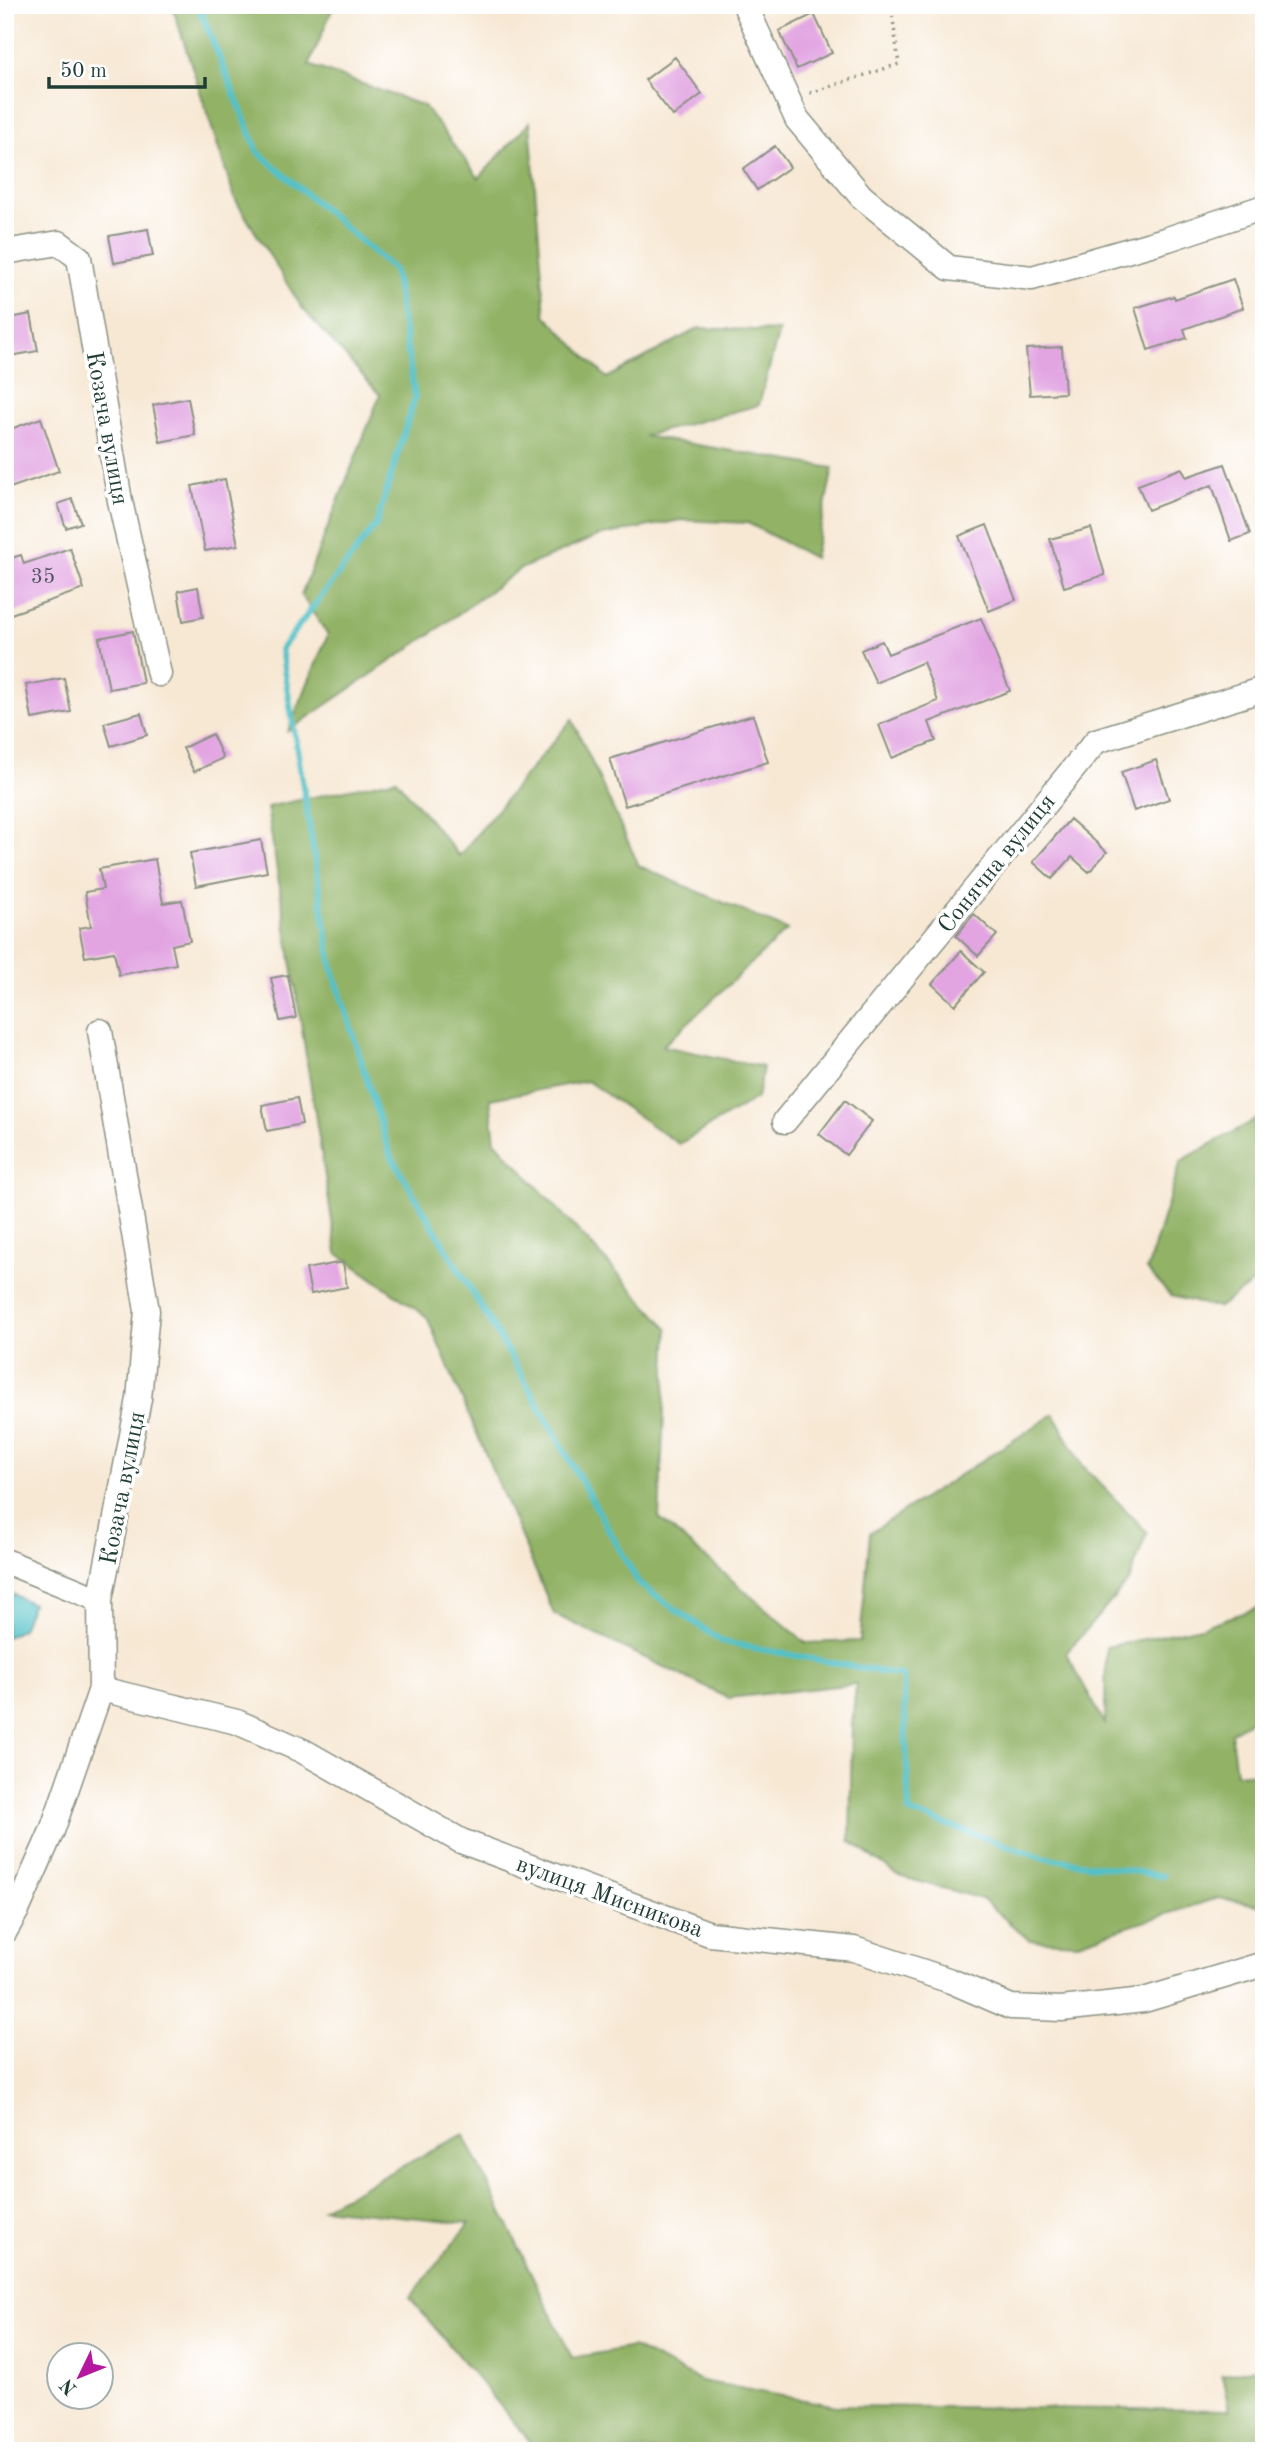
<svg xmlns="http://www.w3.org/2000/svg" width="1269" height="2456" font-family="'Old Standard TT',serif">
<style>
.forest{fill:#92b266;stroke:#58784d;stroke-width:2}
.water{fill:#53c1c8;stroke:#397f7e;stroke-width:2}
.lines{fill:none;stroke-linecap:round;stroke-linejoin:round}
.stream{stroke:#53c1c8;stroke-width:6}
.building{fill:#e2a5e2}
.street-casing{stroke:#8b9284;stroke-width:27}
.path{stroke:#8b9284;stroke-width:3.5;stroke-dasharray:2 5;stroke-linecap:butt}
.street{stroke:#fff;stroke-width:24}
.labels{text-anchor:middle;stroke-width:7;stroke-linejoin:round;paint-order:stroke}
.number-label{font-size:21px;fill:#505760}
.street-label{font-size:24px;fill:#1f3d34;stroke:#fff}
</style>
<rect width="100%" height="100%" fill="#fff"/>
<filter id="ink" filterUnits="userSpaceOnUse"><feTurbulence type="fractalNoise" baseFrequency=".0143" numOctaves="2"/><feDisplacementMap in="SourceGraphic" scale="14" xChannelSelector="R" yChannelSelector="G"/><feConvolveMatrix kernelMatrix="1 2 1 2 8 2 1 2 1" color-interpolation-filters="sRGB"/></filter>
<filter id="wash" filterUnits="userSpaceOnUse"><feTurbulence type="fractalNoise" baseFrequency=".00686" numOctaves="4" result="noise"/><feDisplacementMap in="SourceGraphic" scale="28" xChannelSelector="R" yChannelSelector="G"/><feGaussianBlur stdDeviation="1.57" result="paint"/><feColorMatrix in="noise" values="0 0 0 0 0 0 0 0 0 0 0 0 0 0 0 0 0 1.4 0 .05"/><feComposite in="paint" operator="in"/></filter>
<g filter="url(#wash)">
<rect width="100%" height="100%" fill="#f7e8d4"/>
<!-- forest -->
<path class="forest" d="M172,5H334L309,65L424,106L479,178L530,122L545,315L607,378L699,328L779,331L759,405L644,436L833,468L814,558L748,523L681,520L598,536L520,569L425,638L288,731L328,635L301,595L380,395L302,308L235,199Z
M572,719L639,866L787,930L663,1046L763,1067L757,1098L679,1144L587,1081L490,1099L495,1141L668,1328L659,1518L806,1643L860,1641L870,1533L1054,1414L1082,1465L1147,1532L1129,1581L1066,1653L1105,1724L1106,1647L1201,1627L1264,1606V1712L1231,1733L1236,1773L1264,1774V1906L1217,1898L1078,1943L1029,1940L982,1899L899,1876L850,1841L852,1725L856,1684L728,1698L554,1614L427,1317L337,1253L267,807L396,779L459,856Z
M1264,1115V1275L1218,1308L1171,1296L1147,1270L1181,1161Z
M464,2134L572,2358L633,2347L701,2381L837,2406L1229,2410L1222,2375L1264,2366V2451H538L410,2298L469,2223L322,2208Z"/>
<!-- water -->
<path class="water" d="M7,1591L32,1604L22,1629L7,1637H5Z"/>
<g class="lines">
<!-- stream -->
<path class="stream" d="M198,5L258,152L394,270L415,397L376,525L281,649L332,967L390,1154L528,1386L639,1584L723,1642L903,1676L909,1812L1042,1857L1163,1876"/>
</g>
<g id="blocks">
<!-- building -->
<path class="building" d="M814,14L832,53L797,69L779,31Z
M675,57L702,94L673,116L645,80Z
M775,146L790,167L757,190L743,169Z
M148,229L153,256L114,263L109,236Z
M1233,279L1243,308L1184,329L1187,338L1148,350L1135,308L1174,296L1175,299Z
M31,314L38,351L5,357V319Z
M1062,347L1065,393L1030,395L1026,349Z
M188,398L195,435L160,442L153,405Z
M41,418L59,471L10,488L5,474V431Z
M1225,464L1250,534L1231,541L1212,485L1148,510L1138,485L1182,468L1186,477Z
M225,479L238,545L205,551L192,486Z
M72,499L81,523L66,528L58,504Z
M987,525L1016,600L989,611L959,536Z
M1091,528L1105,575L1064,587L1050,539Z
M70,548L84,589L5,616V560L21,555L24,564Z
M198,587L203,617L183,621L178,591Z
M981,618L1010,691L929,722L936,741L892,758L879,725L938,701L923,662L876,683L861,650L882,641L888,654Z
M133,631L143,683L109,689L99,638Z
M64,678L71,712L32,719L26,685Z
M141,713L147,735L111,746L104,723Z
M753,715L768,762L625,806L610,759Z
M212,734L223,758L194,772L183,748Z
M1156,760L1169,799L1134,811L1121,772Z
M1070,819L1107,852L1089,872L1072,857L1052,879L1033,862Z
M261,840L267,872L196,886L190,853Z
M155,859L163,903L182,900L190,941L172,945L176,964L119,975L114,952L85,957L79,928L91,926L85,892L103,889L99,869Z
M974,914L997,935L978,956L956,936Z
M961,951L984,972L955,1005L932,984Z
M288,975L296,1018L280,1021L271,978Z
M297,1098L302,1124L267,1131L262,1105Z
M845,1100L872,1121L846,1155L819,1134Z
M343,1262L347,1287L311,1294L306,1269Z"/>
</g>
</g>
<g filter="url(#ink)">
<use href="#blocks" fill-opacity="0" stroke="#8b9284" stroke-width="2"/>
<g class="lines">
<defs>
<path id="street" d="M745,5L797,119L861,196L949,268L1032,278L1168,239L1264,207
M5,252L59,243L79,258L120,501L159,674
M785,1121L1096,741L1264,689
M5,1561L100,1600
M101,1689L237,1722L303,1751L461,1841L710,1934L854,1949L951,1981L1011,2007L1061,2009L1144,2000L1264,1964
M5,1931L18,1908L52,1831L101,1689L100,1600L139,1399L147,1311L100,1031"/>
</defs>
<!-- street casing -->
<use href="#street" class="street-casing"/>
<!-- path -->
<path class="path" d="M810,93L899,64L891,5"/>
<!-- street -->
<use href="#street" class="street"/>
</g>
</g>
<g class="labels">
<!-- number labels -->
<g class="number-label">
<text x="43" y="583">35</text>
</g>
<!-- street labels -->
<g class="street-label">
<text transform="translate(108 428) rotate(80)" y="8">Козача вулиця</text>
<text transform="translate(996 863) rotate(-51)" y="8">Сонячна вулиця</text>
<text transform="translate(122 1488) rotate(-79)" y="8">Козача вулиця</text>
<text transform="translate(610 1896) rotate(20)" y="8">вулиця Мисникова</text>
</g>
</g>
<!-- margin -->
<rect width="1269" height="2456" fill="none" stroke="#fff" stroke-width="28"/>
<!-- north arrow -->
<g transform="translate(80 2376) rotate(227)"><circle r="33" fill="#ffffff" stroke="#a5b1ae" stroke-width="2"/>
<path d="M0-5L12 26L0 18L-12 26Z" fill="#b5179e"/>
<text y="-10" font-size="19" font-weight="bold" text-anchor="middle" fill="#1f3d34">N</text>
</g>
<!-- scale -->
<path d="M49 77v10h156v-10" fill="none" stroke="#1f3d34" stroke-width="3.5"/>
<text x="60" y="77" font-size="21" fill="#1f3d34" stroke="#ffffff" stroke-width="5" paint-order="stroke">50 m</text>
</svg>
